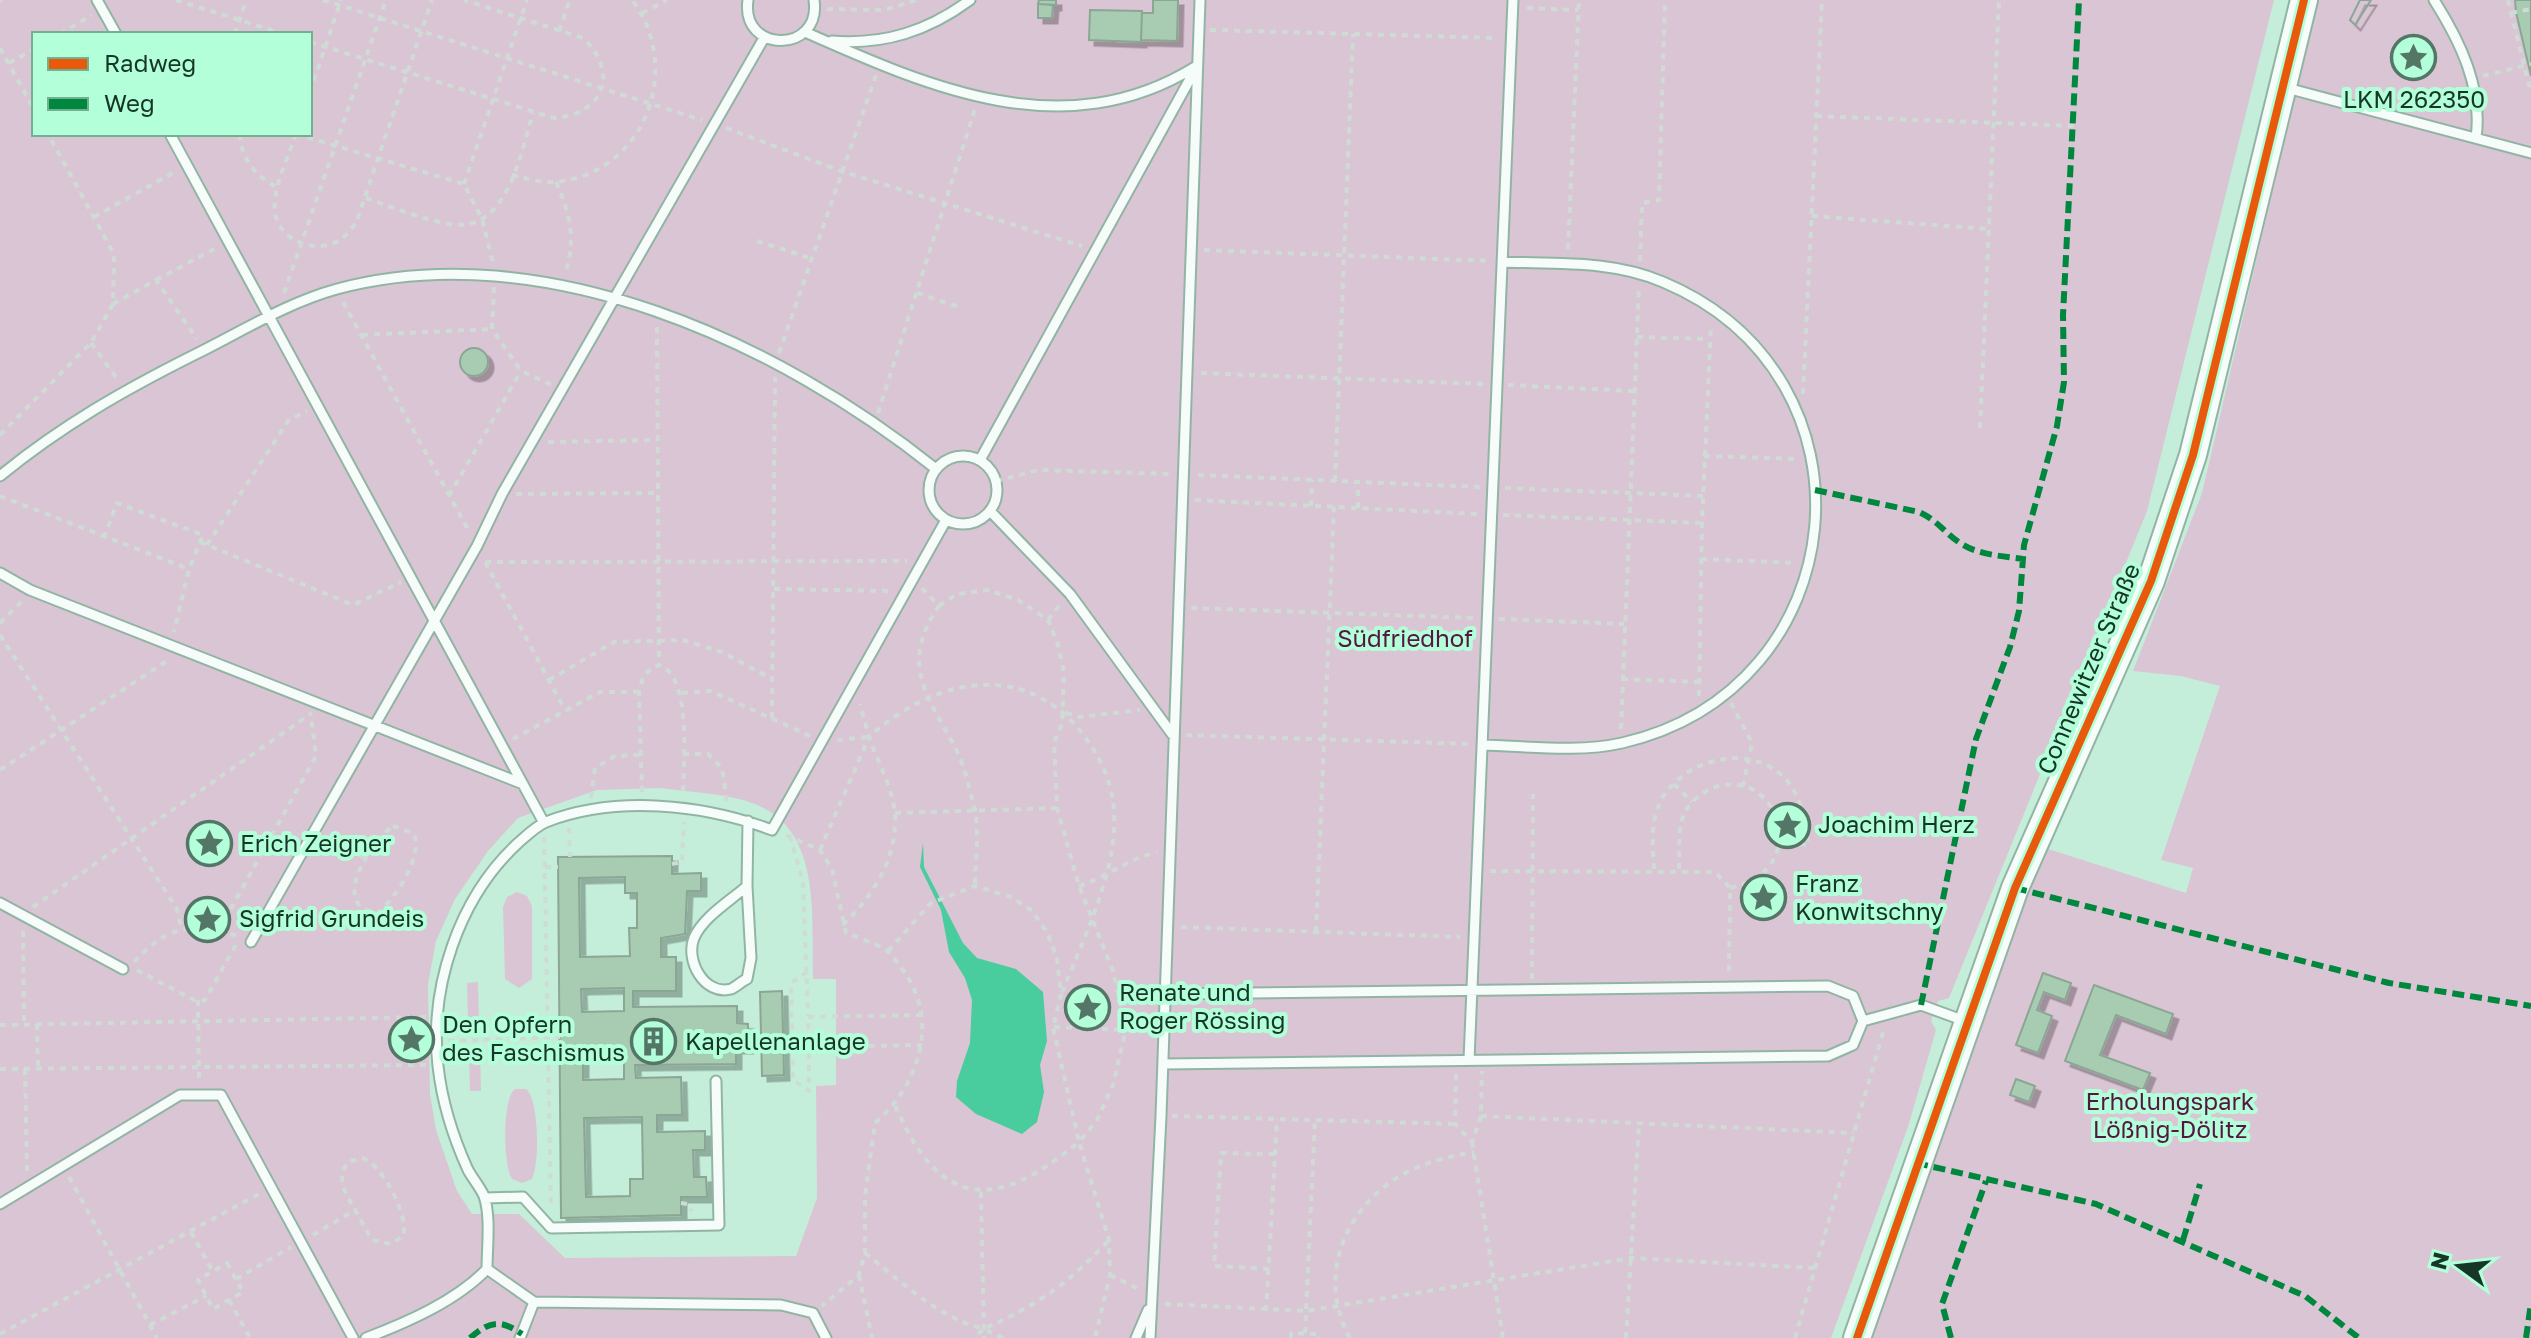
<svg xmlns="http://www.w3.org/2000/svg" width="2531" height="1338" font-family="'Golos Text',sans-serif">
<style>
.green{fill:#dac5d4;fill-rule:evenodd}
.water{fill:#49cc9e}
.building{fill:#a8ccb1;stroke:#8ba694;stroke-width:2;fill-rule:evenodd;filter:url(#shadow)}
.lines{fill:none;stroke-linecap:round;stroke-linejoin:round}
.lane-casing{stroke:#92b4a4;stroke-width:13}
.secondary-casing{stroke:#92b4a4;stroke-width:30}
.path{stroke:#cfdcd6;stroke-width:4;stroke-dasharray:6 6;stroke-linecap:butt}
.lane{stroke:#f6fcf9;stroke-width:9}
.secondary{stroke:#f6fcf9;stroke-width:26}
.quiet{stroke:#00873e;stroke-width:6;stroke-dasharray:12 6;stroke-linecap:butt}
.cycleway-casing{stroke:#b2ffd9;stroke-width:13}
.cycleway{stroke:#e8590c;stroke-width:8}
.labels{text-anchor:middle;stroke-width:8;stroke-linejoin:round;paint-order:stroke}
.poi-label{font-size:24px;fill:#163628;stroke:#b2ffd9;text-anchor:start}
.park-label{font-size:24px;fill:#561642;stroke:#b2ffd9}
.street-label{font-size:24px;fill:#163628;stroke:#b2ffd9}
</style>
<defs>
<filter id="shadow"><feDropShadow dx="5.5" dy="5.5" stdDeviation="0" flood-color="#0004"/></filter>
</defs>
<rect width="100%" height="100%" fill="#c4eed9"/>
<!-- green -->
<path class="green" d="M0,0H2274L2147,511L1949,998L1938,1001L1931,1021L1936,1030L1908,1127L1831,1338H0ZM34,34H310V134H34ZM660,788C693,793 740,793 769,811C822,844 811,926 813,979H836V1085L816,1086L817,1198L796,1256L565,1258L519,1214H472L457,1191L436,1130L430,1094L428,984L436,941L455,899L488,851L518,818L597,790Z
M2317,0H2531V1338H1857L2042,847L2186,893L2193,868L2161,860L2220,686L2181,676L2133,671L2202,493Z
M517,892L527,896L532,906V979L519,988L505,979L503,907L507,897Z
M478,982L479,1022H468L467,983Z
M469,1052H480L481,1091H470Z
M515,1089H526C539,1098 540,1164 532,1179L522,1183L512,1179C503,1165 502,1099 515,1089Z"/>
<!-- water -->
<path class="water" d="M923,843L924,867L963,943L977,958L1016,969L1043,992L1047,1041L1040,1065L1044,1092L1037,1122L1022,1134L976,1114L956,1097L957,1081L970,1043L972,1000L965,978L949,952L941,910L920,867Z"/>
<!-- building -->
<path class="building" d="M1039,0H1056V5L1038,4Z
M1153,0H1178L1177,41L1141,40L1142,13H1153Z
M2360,0H2371L2355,25L2350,20Z
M2360,0H2371L2355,25L2350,20Z
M2515,0H2531V76L2516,12Z
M1038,4L1053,5L1052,18H1038Z
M1090,10L1142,11L1141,42L1089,40Z
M460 362a14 14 0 1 1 28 0a14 14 0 1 1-28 0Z
M672,856V874L701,873V891H687L685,934L661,938V957H676V991H633V1007L737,1006V1023L748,1024V1048H736V1064L635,1065L636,1078L681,1077L682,1115H657V1132L705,1131V1150H693L694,1177H706L707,1197H681V1215L561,1218L558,857ZM625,877V893H637V928H629L630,956L580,957L579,878ZM624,988V1011L582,1012L581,989ZM624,1056V1079L583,1080V1057ZM642,1117L643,1179H630V1196L586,1197L584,1118Z
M2043,973L2071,983L2065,1000L2044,992L2037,1010L2052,1016L2038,1053L2016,1045Z
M2094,985L2173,1014L2166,1034L2116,1015L2100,1055L2150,1073L2143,1090L2065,1061Z
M782,991L784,1075L762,1076L760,992Z
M2016,1079L2035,1086L2029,1102L2010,1095Z"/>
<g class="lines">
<defs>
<path id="lane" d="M97,0L116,34
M748,0C740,54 822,54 814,0
M2434,0C2460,41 2483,88 2476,138
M805,32C931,88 1065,147 1195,67
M832,41C885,45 928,31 970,0
M2287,88L2531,153
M170,134L544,823
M929 490a34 34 0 1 1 68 0a34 34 0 1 1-68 0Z
M980,460L1196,68
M0,476C61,426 124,390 194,355C241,332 286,303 337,289C543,234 778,342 936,469
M990,511L1070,594L1172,734
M0,573L30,590L523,784
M1482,745C1527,746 1577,753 1622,743C1857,689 1887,376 1663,282C1613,260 1556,264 1502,262
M747,886L751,958L747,979C742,981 736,987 731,989C704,996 685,960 694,938C703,917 730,901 747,886L748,821
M0,903L123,969
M251,942L477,546L502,494L764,38
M1863,1021L1921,1005L1965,1021
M1469,1060L1513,0
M1163,1064L1828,1056L1853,1045L1863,1021L1853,996L1828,986L1165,994
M485,1198L523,1197L551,1228L719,1225L716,1081
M0,1204L180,1095H221L353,1338
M487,1269L534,1302L781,1305L813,1313L826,1338
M366,1338C408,1322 456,1301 487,1269C487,1248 491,1216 484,1196C480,1187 473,1179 468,1170C453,1137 442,1102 438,1066C429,987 459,898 517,844C525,837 536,826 546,822C616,795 703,804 772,830L946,520
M520,1338L534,1302
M1136,1338L1148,1310
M1150,1338L1161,1116L1200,0"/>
<path id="secondary" d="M1857,1338L2015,888L2151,581L2193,455L2304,0"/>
</defs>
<!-- lane casing -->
<use href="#lane" class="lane-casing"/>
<!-- secondary casing -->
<use href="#secondary" class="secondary-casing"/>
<!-- path -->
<path class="path" d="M176,0L284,34
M323,0L702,120
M2508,0L2531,93
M0,1L2,0
M1527,8L1578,10
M827,9L884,10L917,0
M642,13L667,0
M2511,13L2531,9
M1210,30L1497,38
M559,31L570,0
M60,34L92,15
M235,34L246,0
M310,42L554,118C604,114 620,73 583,38L464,0
M0,48L34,109
M9,63L34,49
M2483,76L2531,64
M310,92L341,0
M1816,116L2074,126
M726,128L841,171L1082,246
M240,134C241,160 256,176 278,188
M296,134C289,156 272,188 275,212C279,241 315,254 338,241C345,238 351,229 356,223L432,0
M296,134L464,184L482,219L493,263
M512,175C526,178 541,183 555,182C645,174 684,68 632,0
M556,182C571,217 576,239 565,275
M464,184L527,0
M366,198C392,207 421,219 449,224C508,234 520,154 533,113
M1812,216L1989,229
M94,217L176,171
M757,241L810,258
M1568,249L1579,0
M1204,250L1491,261
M1640,261L1642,203L1659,200L1665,0
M156,280L218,247
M494,287L492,329L521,371L552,385
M284,293L386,0
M917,293L962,308
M343,302L470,533
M113,304L156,280L197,339
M657,327L659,665
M362,335L492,329
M1637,337L1708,339
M91,343L118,380
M779,353L876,75
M1201,373L1483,384
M1508,385L1634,391
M1803,394L1822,0
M878,413L975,109
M1980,428L1999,0
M0,435L91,343L113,304L114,254L48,134
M548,442L657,440
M1704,456L1798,459
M1198,475L1480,487
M996,481L1038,470L1173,474
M1335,481L1353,34
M1505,488L1703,496
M516,494L658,493
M0,496L189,569
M449,496L521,371
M1195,500L1478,514
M1311,506L1312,480
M1358,508V482
M1503,515L1702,523
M104,538L117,503L203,535L189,569L174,632
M200,542L353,605L401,582
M207,545L288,421L307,411
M1701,559L1794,563
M485,562L565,710
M485,562L907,561
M922,588L939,606C899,664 927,695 955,747C964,764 969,787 974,806C980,830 975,861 975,886
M774,589L891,591
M939,606L957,594L988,590L1018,600L1048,620L1058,645L1064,673L1062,724L1054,742L1057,808L1079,886L1113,971L1126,1029L1113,1085L1097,1120L1079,1142L1109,1240L1110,1275L1095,1338
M1191,608L1474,618
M1499,619L1624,624
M1048,620L1061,603
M0,623L24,599
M0,635L177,909L181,928
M1622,679L1700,682
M549,680L614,642L683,640L722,652L772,679
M682,693L711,691L810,736
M1699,696L1702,523L1711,325
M1731,703L1752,743L1743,786
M1066,713L1080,717L1140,710
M772,718L775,377
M1621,729L1639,286
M1186,735L1470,744
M513,739L600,692H639
M837,740L868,737
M683,754H708L722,768L727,803
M0,770L170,659
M1674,784L1692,802
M642,792L639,692C642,677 645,671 659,665C693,676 683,766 683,797
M591,798L595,768L615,756L640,755
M895,813L1057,808
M1779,823L1803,814
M393,826L413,833C425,853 396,898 379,912C327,910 370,842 393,826Z
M569,828L570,857
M786,835L820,850L832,869L846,933C859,938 875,943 886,950C892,954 897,963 902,969C941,1020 919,1085 875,1123L865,1195V1253L859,1275L822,1306
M790,836L803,882L808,1016
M327,837L367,859
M544,837L551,1208
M820,850L869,737L860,704
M672,864L682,862L684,822
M545,867H558
M1654,869C1653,851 1651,831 1656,813C1671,759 1757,736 1791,786C1802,802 1807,826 1808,845L1780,843
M1679,869C1680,852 1677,831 1684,814C1689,803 1700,794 1710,789C1777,761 1816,870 1730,888
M1490,871L1715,872L1730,888L1729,977
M1079,886C1103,879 1137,854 1157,853
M33,907L312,713
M843,925C873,895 897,860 895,815C894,791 877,760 869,737C930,682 1017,658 1078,728C1097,751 1112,779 1114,810C1118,872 1083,939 1061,995
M1181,927L1460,937
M219,930L316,756L311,716
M23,931L24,1025
M1316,932L1334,507
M888,951L931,903L975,886L1011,897L1031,910L1047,932L1057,958L1061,995L1053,1027L1079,1142C1030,1182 970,1220 922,1154C911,1140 903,1122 895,1106
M134,962C167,926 194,920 240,937
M137,970L194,1000H205L238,941
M807,972L791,983L793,1080L809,1091V1047
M1532,979L1533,794
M198,1000L199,1082
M922,1015L808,1017L809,1047L922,1045
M37,1024L38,1069
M0,1025L426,1017
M1054,1027L1153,1031
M448,1041L560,1037
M0,1069L426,1065
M25,1069L27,1172
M1456,1074L1455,1124L1472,1142L1481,1116L1482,1071
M1172,1116L1455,1124
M1481,1116L1854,1133
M1472,1142L1503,1338
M69,1177L157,1338
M981,1192L984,1338
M681,1203L687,1204L692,1211
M191,1232L213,1272
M313,1235L355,1210L372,1240L391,1244L403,1236C410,1217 381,1162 362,1158L348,1162C335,1179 346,1193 355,1210
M865,1253C902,1282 937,1317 984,1329L973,1338
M227,1263L243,1292L213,1309L198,1280Z
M1269,1269L1214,1266L1221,1153L1275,1154
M859,1275L872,1338
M1110,1275L1141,1290
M236,1279L291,1247
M229,1300L250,1338
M1165,1304L1306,1311L1631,1258L1815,1268
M1266,1311L1277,1119
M150,1325L206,1296
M1305,1333L1315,1120
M0,1334L259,1194
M1003,1338L984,1329C1040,1303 1067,1285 1109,1240
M1291,1338V1333L1319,1334V1338
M1350,1338C1315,1275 1346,1203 1409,1171C1430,1161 1451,1156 1474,1152
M1626,1338L1639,1123
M1795,1338L1884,1029"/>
<!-- lane -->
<use href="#lane" class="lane"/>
<!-- secondary -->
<use href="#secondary" class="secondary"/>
<!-- quiet -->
<path class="quiet" d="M1815,490L1919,512C1937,520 1945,533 1960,543C1978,555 2002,556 2023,559
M2015,888L2389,983L2531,1006
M1921,1005L1976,739L2010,647L2019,611L2024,545L2057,426L2064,382L2063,315L2079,0
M1916,1163L2096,1204L2305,1296L2359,1338
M2183,1240L2200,1184
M470,1338C490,1321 500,1319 522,1334
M1951,1338L1942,1304L1986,1181
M2526,1338L2531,1303"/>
<defs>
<path id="cycleway" d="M1857,1338L2015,888L2151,581L2193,455L2304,0"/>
</defs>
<!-- cycleway casing -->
<use href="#cycleway" class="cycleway-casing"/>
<!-- cycleway -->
<use href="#cycleway" class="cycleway"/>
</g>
<!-- icons -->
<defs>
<symbol id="sight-ring" viewBox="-11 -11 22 22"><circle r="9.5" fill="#b2ffd9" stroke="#537666" stroke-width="1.5"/><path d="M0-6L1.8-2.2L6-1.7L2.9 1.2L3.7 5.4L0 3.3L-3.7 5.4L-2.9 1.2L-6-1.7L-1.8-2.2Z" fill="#537666"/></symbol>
<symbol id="building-ring" viewBox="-11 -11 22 22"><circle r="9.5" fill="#b2ffd9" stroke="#537666" stroke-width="1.5"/><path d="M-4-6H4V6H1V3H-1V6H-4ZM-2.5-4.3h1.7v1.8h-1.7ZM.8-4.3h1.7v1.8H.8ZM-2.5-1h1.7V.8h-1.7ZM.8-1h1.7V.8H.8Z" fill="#537666"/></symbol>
</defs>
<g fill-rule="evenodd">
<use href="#sight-ring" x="2388" y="32" width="51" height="51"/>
<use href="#sight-ring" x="1762" y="800" width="51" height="51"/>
<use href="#sight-ring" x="184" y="818" width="51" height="51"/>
<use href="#sight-ring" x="1738" y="872" width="51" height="51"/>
<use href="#sight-ring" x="182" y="894" width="51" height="51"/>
<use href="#sight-ring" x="1062" y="982" width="51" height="51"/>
<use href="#sight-ring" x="386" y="1014" width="51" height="51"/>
<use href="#building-ring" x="628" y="1016" width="51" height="51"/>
</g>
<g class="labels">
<!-- poi labels -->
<g class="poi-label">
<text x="2414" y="108" text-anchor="middle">LKM 262350</text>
<text x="1818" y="833">Joachim Herz</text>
<text x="240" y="852">Erich Zeigner</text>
<text x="1795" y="892">Franz<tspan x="1795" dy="28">Konwitschny</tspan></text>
<text x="239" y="927">Sigfrid Grundeis</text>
<text x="1119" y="1001">Renate und<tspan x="1119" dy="28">Roger Rössing</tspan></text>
<text x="442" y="1033">Den Opfern<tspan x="442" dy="28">des Faschismus</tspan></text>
<text x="685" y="1050">Kapellenanlage</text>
</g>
<!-- park labels -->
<g class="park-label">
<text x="1405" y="647">Südfriedhof</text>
<text x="2170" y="1110">Erholungspark<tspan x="2170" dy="28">Lößnig-Dölitz</tspan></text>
</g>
<!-- street labels -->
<g class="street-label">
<text transform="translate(2089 669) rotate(-67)" y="8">Connewitzer Straße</text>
</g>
</g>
<!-- legend -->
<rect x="32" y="32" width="280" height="104" fill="#b2ffd9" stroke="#74af92" stroke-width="2"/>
<rect x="48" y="58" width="40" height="12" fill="#e8590c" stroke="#74af92" stroke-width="2"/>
<text x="104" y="72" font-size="24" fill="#163628">Radweg</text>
<rect x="48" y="98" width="40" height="12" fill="#00873e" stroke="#74af92" stroke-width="2"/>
<text x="104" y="112" font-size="24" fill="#163628">Weg</text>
<!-- north arrow -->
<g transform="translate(2459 1266) rotate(285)" stroke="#b2ffd9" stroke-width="6" paint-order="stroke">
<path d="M0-6L14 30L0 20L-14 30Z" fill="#163628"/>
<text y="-12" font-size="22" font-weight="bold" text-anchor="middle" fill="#163628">N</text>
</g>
</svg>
